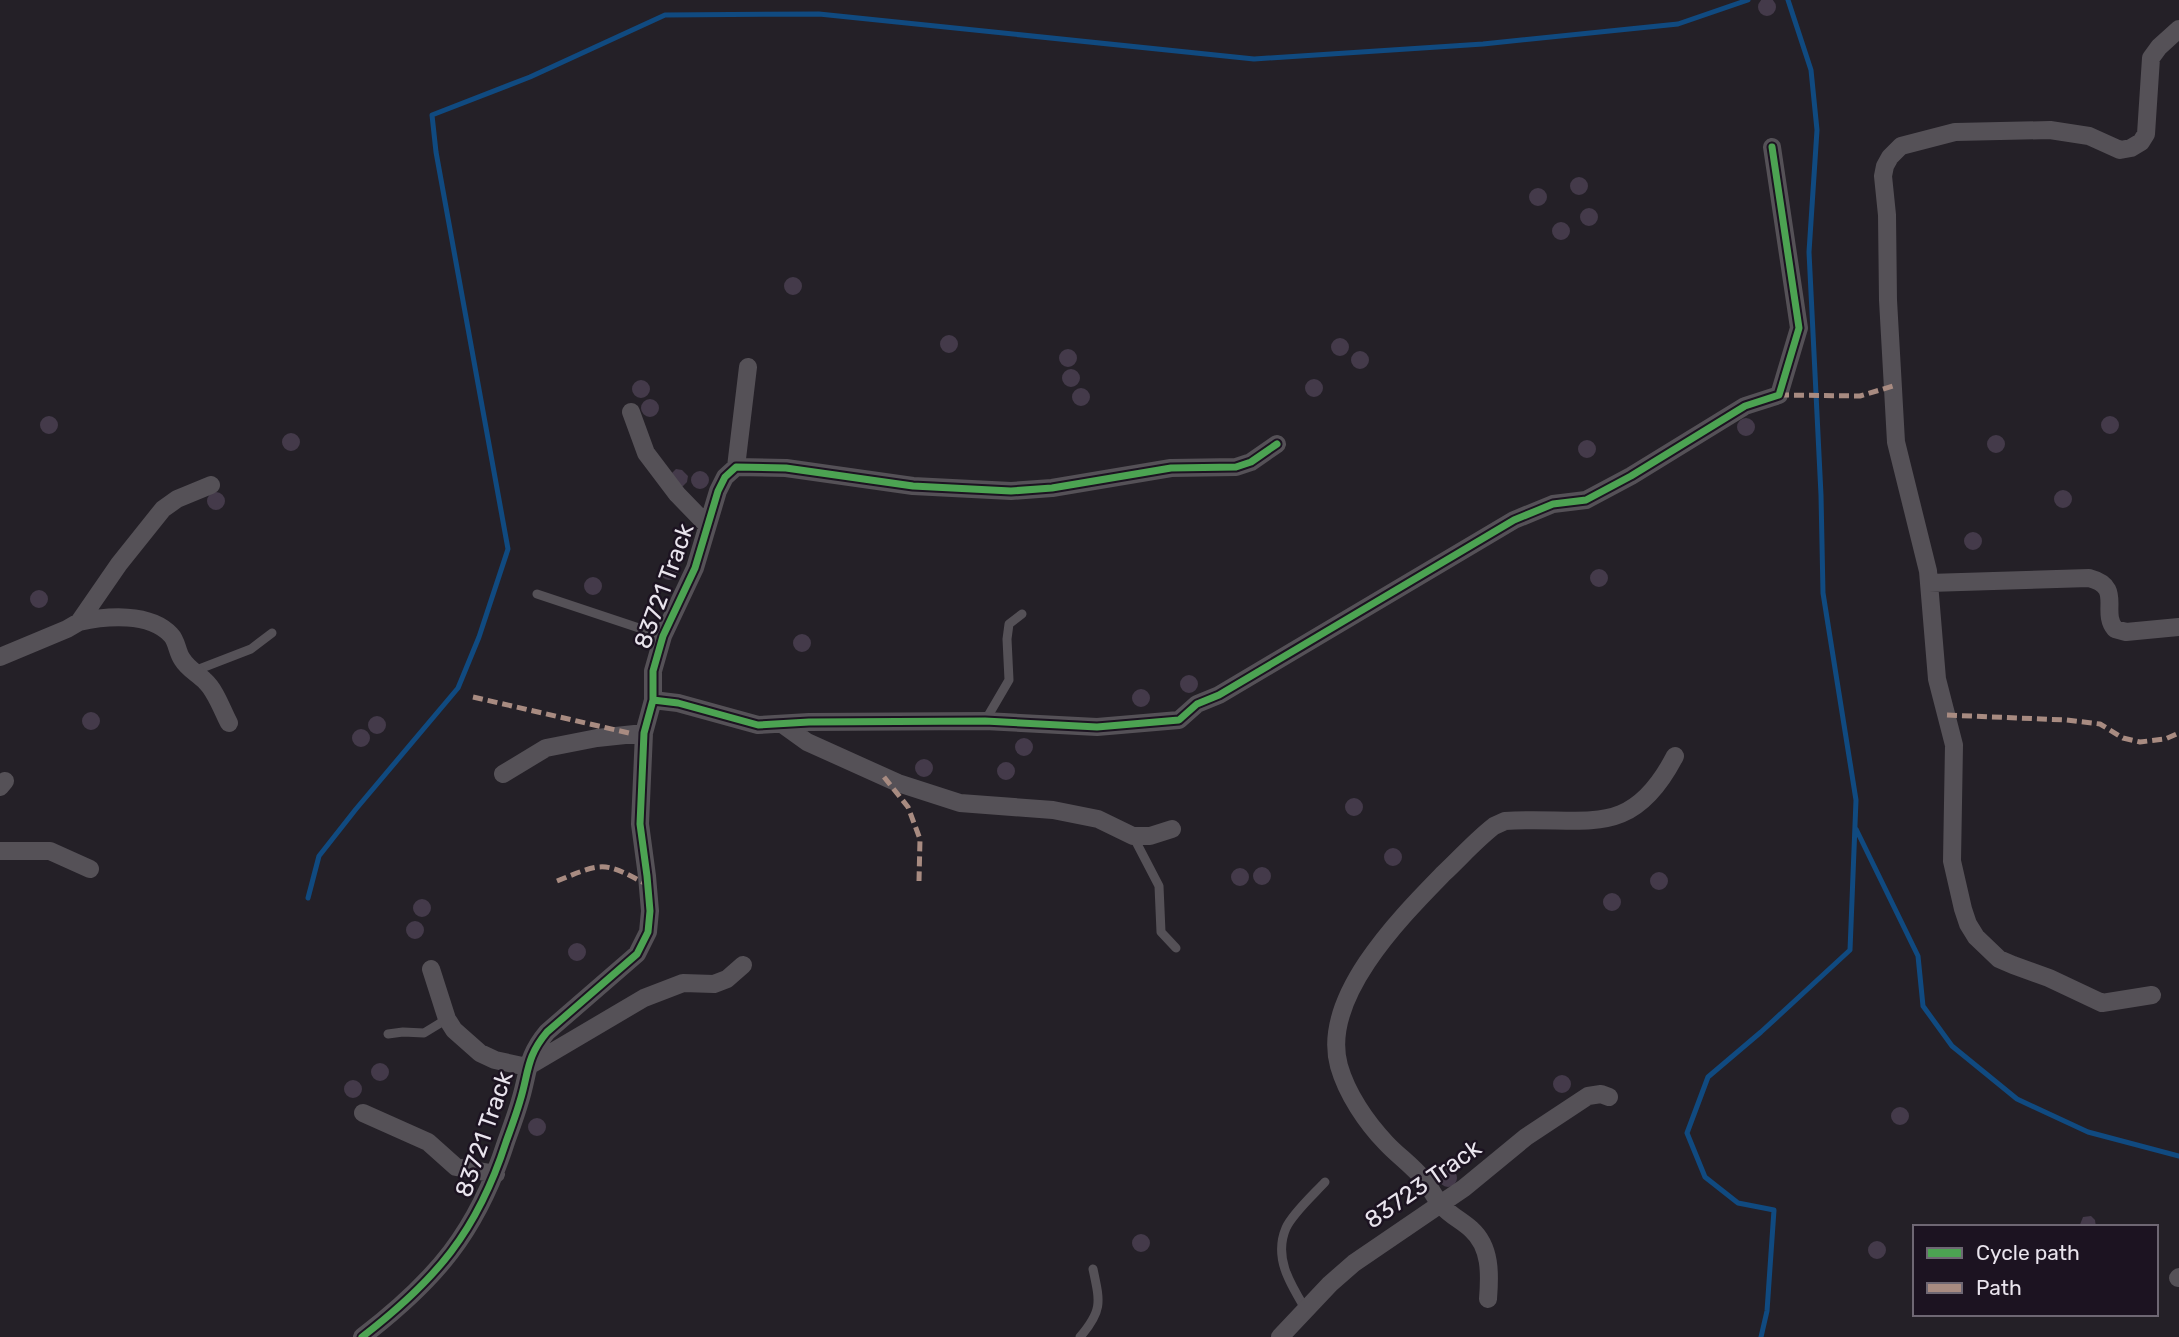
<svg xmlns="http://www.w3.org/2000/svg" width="2179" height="1337" font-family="Rubik,sans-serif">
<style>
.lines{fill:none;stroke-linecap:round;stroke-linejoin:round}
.stream{stroke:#104a80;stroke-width:5}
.building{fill:#443a4a}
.service{stroke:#555157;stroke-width:9}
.minor{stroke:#555157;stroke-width:18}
.quiet{stroke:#a88b81;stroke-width:5;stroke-dasharray:10 5;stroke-linecap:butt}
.cycleway-casing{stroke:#1c1321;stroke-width:11}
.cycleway{stroke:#4ca352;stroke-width:7}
.labels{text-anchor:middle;stroke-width:5;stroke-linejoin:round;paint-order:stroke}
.street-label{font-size:24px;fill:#e9e4ed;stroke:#1c1321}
</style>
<rect width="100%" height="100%" fill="#242027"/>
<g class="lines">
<!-- stream -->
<path class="stream" d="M1856,829L1918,956L1923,1006L1952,1046L2017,1099L2088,1132L2179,1156
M308,898L319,856L356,809L458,688L479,637L508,549L436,152L432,115L530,77L665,15L819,14L1254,59L1483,44L1678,24L1748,0
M1761,1337L1767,1311L1774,1210L1738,1203L1705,1177L1687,1133L1708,1077L1761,1032L1850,950L1856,800L1823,593L1821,495L1809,252L1817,130L1811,70L1788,0"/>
</g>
<!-- building -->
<path class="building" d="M1758 7a9 9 0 1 1 18 0a9 9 0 1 1-18 0Z
M1570 186a9 9 0 1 1 18 0a9 9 0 1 1-18 0Z
M1529 197a9 9 0 1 1 18 0a9 9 0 1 1-18 0Z
M1580 217a9 9 0 1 1 18 0a9 9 0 1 1-18 0Z
M1552 231a9 9 0 1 1 18 0a9 9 0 1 1-18 0Z
M784 286a9 9 0 1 1 18 0a9 9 0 1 1-18 0Z
M940 344a9 9 0 1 1 18 0a9 9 0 1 1-18 0Z
M1331 347a9 9 0 1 1 18 0a9 9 0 1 1-18 0Z
M1059 358a9 9 0 1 1 18 0a9 9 0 1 1-18 0Z
M1351 360a9 9 0 1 1 18 0a9 9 0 1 1-18 0Z
M1062 378a9 9 0 1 1 18 0a9 9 0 1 1-18 0Z
M1305 388a9 9 0 1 1 18 0a9 9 0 1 1-18 0Z
M632 389a9 9 0 1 1 18 0a9 9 0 1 1-18 0Z
M1072 397a9 9 0 1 1 18 0a9 9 0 1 1-18 0Z
M641 408a9 9 0 1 1 18 0a9 9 0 1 1-18 0Z
M40 425a9 9 0 1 1 18 0a9 9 0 1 1-18 0Z
M2101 425a9 9 0 1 1 18 0a9 9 0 1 1-18 0Z
M1737 427a9 9 0 1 1 18 0a9 9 0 1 1-18 0Z
M282 442a9 9 0 1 1 18 0a9 9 0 1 1-18 0Z
M1987 444a9 9 0 1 1 18 0a9 9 0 1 1-18 0Z
M1578 449a9 9 0 1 1 18 0a9 9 0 1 1-18 0Z
M676,469L682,470L688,476L687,482L683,486L677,487L672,473Z
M691 480a9 9 0 1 1 18 0a9 9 0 1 1-18 0Z
M2054 499a9 9 0 1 1 18 0a9 9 0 1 1-18 0Z
M207 501a9 9 0 1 1 18 0a9 9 0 1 1-18 0Z
M1964 541a9 9 0 1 1 18 0a9 9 0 1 1-18 0Z
M660 571a9 9 0 1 1 18 0a9 9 0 1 1-18 0Z
M1590 578a9 9 0 1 1 18 0a9 9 0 1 1-18 0Z
M584 586a9 9 0 1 1 18 0a9 9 0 1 1-18 0Z
M30 599a9 9 0 1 1 18 0a9 9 0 1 1-18 0Z
M793 643a9 9 0 1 1 18 0a9 9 0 1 1-18 0Z
M1180 684a9 9 0 1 1 18 0a9 9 0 1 1-18 0Z
M1132 698a9 9 0 1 1 18 0a9 9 0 1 1-18 0Z
M82 721a9 9 0 1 1 18 0a9 9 0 1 1-18 0Z
M368 725a9 9 0 1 1 18 0a9 9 0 1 1-18 0Z
M352 738a9 9 0 1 1 18 0a9 9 0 1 1-18 0Z
M1015 747a9 9 0 1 1 18 0a9 9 0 1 1-18 0Z
M915 768a9 9 0 1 1 18 0a9 9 0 1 1-18 0Z
M997 771a9 9 0 1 1 18 0a9 9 0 1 1-18 0Z
M1345 807a9 9 0 1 1 18 0a9 9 0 1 1-18 0Z
M1384 857a9 9 0 1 1 18 0a9 9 0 1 1-18 0Z
M1253 876a9 9 0 1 1 18 0a9 9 0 1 1-18 0Z
M1231 877a9 9 0 1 1 18 0a9 9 0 1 1-18 0Z
M1650 881a9 9 0 1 1 18 0a9 9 0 1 1-18 0Z
M1603 902a9 9 0 1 1 18 0a9 9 0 1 1-18 0Z
M413 908a9 9 0 1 1 18 0a9 9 0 1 1-18 0Z
M406 930a9 9 0 1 1 18 0a9 9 0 1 1-18 0Z
M568 952a9 9 0 1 1 18 0a9 9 0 1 1-18 0Z
M371 1072a9 9 0 1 1 18 0a9 9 0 1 1-18 0Z
M1553 1084a9 9 0 1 1 18 0a9 9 0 1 1-18 0Z
M344 1089a9 9 0 1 1 18 0a9 9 0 1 1-18 0Z
M1891 1116a9 9 0 1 1 18 0a9 9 0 1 1-18 0Z
M528 1127a9 9 0 1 1 18 0a9 9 0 1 1-18 0Z
M1439 1178a9 9 0 1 1 18 0a9 9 0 1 1-18 0Z
M2091,1216L2095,1220L2096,1227H2079L2083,1217Z
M1132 1243a9 9 0 1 1 18 0a9 9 0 1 1-18 0Z
M1868 1250a9 9 0 1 1 18 0a9 9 0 1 1-18 0Z"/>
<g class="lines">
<!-- service -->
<path class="service" d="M537,594L663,636
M194,671L251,649L272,633
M985,721L1009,680L1007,639L1009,624L1022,614
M1133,836L1159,886L1161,932L1176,948
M388,1034L403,1032L424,1033L447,1019
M1306,1310C1291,1285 1273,1258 1286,1228C1292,1214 1314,1194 1325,1182
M1080,1337C1103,1310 1100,1302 1093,1269"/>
<!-- minor -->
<path class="minor" d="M631,412L646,453L677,494L707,525
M736,467L748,367
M1929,583L2089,578C2124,587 2100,611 2115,629L2126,632L2179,627
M79,622C106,616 150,612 171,635C177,641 177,652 182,659C188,669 197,673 205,681C216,691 222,710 229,723
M0,657L67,629L79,622L119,564L163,509L177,499L211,485
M653,700L678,703L758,725L809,722L985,721L1097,727L1179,720L1197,704L1219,695L1514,520L1553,504L1586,500L1631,476L1745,406L1779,395L1799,328L1772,147
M782,724L807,742L898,783L960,803L1053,810L1098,819L1133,836H1150L1172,829
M503,774L546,748L597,738L644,733
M0,787L5,781
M0,851H50L90,869
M431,969L447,1019L454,1030L480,1053L495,1060L527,1067L644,998L683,983L714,984L727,979L743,965
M2152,995L2102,1003L2049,978L2013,965L1999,959L1976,937L1968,924L1963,909L1952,861L1954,745L1937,679L1928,571L1896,442L1888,300L1887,215L1883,176L1885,166L1890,157L1901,146L1955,132L2050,130L2089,136L2120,150L2131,148L2141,142L2146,134L2151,58L2159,47L2179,29
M363,1113L428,1142L456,1167L496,1174
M2178,1278L2179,1277
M1488,1299C1490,1274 1491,1247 1471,1229C1462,1221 1450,1215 1442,1206C1435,1199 1431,1188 1424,1180C1413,1166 1398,1156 1386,1143C1366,1122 1347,1094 1339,1066C1320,998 1401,917 1444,873C1461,857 1476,840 1494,826L1505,821C1585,815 1630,843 1675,756
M362,1337C436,1280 477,1232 506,1142C511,1128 516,1115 520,1101C529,1072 526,1057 547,1032L637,954L648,932L650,911L647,876L640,824L644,733L653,700V671L663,636L695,568L718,491L725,477L736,467L786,468L913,486L1011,491L1052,488L1171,468L1236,467L1251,462L1277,444
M1280,1337L1330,1284L1354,1263L1464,1188L1526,1137L1588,1096L1601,1094L1609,1097"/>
<!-- quiet -->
<path class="quiet" d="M1779,395L1860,396L1893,386
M473,697L633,734
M1947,715L2066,720L2100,724L2123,738L2140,742L2165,739L2179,733
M884,777L908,807L920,839L919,881
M557,881C604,862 603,861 648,885"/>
<defs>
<path id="cycleway" d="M653,700L678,703L758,725L809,722L985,721L1097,727L1179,720L1197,704L1219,695L1514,520L1553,504L1586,500L1631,476L1745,406L1779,395L1799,328L1772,147
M362,1337C436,1280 477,1232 506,1142C511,1128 516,1115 520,1101C529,1072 526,1057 547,1032L637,954L648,932L650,911L647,876L640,824L644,733L653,700V671L663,636L695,568L718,491L725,477L736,467L786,468L913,486L1011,491L1052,488L1171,468L1236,467L1251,462L1277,444"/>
</defs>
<!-- cycleway casing -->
<use href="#cycleway" class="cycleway-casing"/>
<!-- cycleway -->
<use href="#cycleway" class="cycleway"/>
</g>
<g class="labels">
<!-- street labels -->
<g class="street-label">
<text transform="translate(664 586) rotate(-70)" y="8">83721 Track</text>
<text transform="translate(484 1134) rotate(-71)" y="8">83721 Track</text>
<text transform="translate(1423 1184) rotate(-35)" y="8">83723 Track</text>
</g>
</g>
<!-- legend -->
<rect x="1913" y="1225" width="245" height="91" fill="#1c1321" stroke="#6e6773" stroke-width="2"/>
<rect x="1927" y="1248" width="35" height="10" fill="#4ca352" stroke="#6e6773" stroke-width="2"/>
<text x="1976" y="1260" font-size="21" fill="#e9e4ed">Cycle path</text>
<rect x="1927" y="1283" width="35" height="10" fill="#a88b81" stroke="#6e6773" stroke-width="2"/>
<text x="1976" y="1295" font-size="21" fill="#e9e4ed">Path</text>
</svg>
